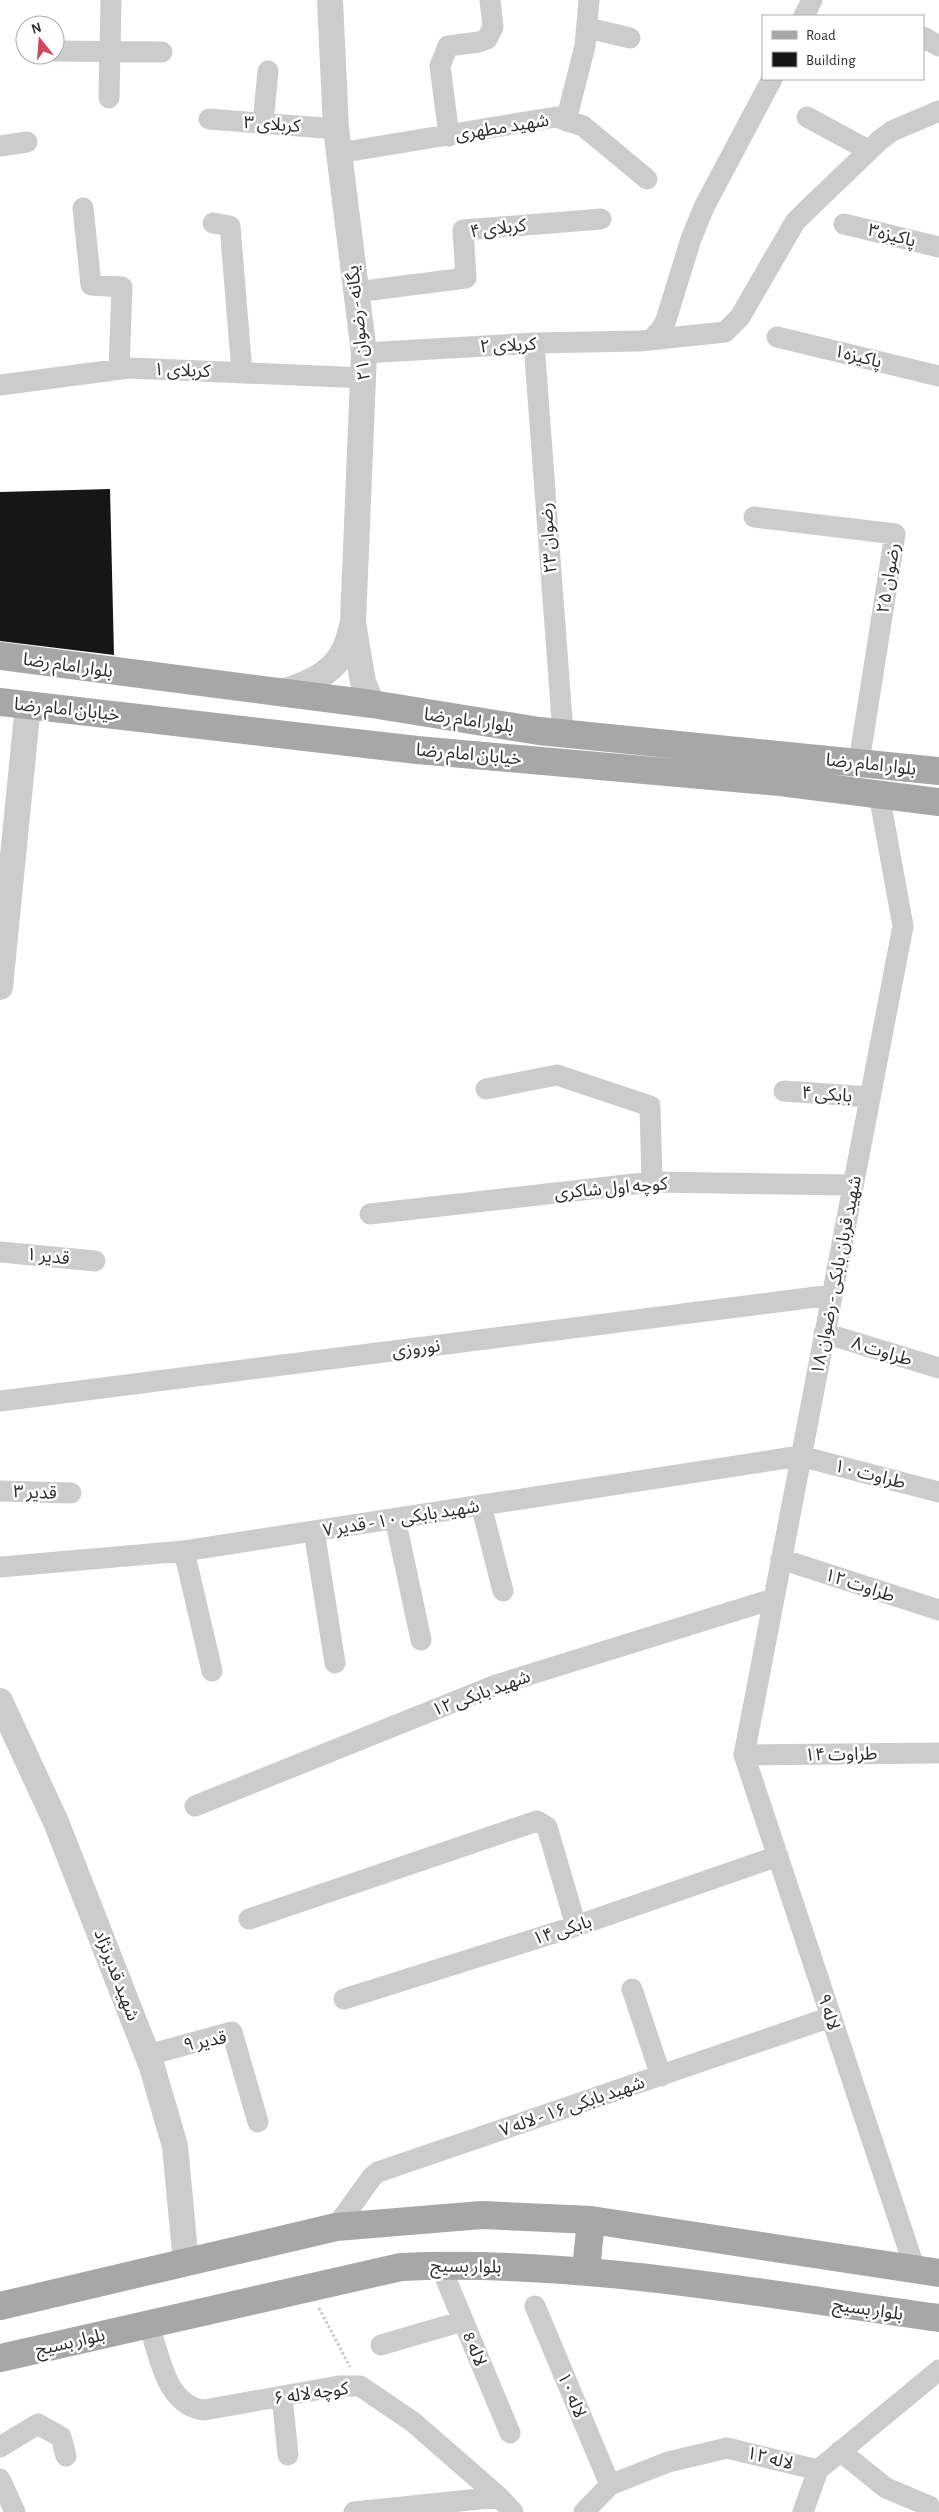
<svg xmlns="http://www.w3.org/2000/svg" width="939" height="2512" font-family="'Alegreya Sans','Noto Sans Arabic',sans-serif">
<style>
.building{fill:#161616}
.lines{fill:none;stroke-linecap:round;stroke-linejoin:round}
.path{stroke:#c9c9c9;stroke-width:3;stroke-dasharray:2.5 2.5;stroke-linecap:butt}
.minor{stroke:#ccc;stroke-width:21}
.tertiary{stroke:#ccc;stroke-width:26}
.primary{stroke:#a7a7a7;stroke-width:28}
.labels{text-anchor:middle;stroke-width:5;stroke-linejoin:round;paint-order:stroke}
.street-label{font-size:18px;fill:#2f2f2f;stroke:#fff}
</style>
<rect width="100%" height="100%" fill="#fff"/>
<!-- building -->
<path class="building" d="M110,489L114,655L0,641V492Z"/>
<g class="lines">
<!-- path -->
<path class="path" d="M319,2308L350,2367"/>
<!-- minor -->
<path class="minor" d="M804,16L812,0
M588,28L630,38
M923,37L939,46
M55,51L162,52
M109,98L111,0
M807,117L868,150
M209,119L336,129
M566,121L585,46L589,0
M263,124L268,71
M449,136L440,66L448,46L479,42L487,39L493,27L490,0
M0,146L27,142
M339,153L556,117L583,126L647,179
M83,208L91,285L122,287L119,369
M213,223L230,226L242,372
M844,224L939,247
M356,292L466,278L463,230L601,219
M777,337L939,376
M652,339L662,328L666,320L691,239L704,207L772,79
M534,343L563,733
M364,353L534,343L640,341L725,332L740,317L795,222L807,210L880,140L892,131L939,111
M0,385L129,368L365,378
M754,517L895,534L859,762
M879,794L903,926L744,1755L915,2269
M486,1089L557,1075L650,1106L652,1182
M784,1091L870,1097
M370,1214L652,1182L853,1185
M0,1252L95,1261
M824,1333L939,1368
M0,1401L832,1295
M0,1491L71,1493
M481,1505L503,1591
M395,1518L421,1640
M314,1531L335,1663
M184,1551L212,1671
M781,1559L939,1610
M0,1567L184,1551L800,1456L939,1492
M744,1755L939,1753
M195,1806L496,1685L773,1599
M249,1919L537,1821L547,1827L576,1926
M632,1989L661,2076
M344,1999L576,1926L778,1856
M148,2055L232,2032L258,2122
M336,2227L372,2177L378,2172L831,2017
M440,2265L510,2433
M535,2306L610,2485
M149,2324C159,2355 166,2406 204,2410L339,2386H360L413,2422L499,2497L513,2512
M381,2345L463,2321
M282,2397L288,2455
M0,2447L38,2424L61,2437L66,2456
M840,2451L886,2488L929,2506V2512
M0,2479L15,2512
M354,2512L499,2497
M584,2512L610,2485L668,2462L727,2448L818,2470L939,2370
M803,2512L818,2470"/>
<!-- tertiary -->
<path class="tertiary" d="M330,0L336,129L364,353L353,623L363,682L372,704
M279,693C302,686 331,676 343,652C348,644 350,632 353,623
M0,987L28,705
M0,1701L56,1822L152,2067L175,2146L186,2263"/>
<!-- primary -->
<path class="primary" d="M0,656L372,704L539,731L939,771
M0,702L417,750L780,782L939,802
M586,2270L591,2220
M0,2306L336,2227L482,2215L591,2220L939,2273
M0,2358L401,2267C581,2259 761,2294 939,2318"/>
</g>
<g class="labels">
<!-- street labels -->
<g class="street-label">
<text transform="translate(272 124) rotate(4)" y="6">کربلای ۳</text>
<text transform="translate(502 127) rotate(-9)" y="6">شهید مطهری</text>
<text transform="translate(498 228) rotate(-7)" y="6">کربلای ۴</text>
<text transform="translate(892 235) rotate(14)" y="6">پاکیزه۳</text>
<text transform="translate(358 323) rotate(-96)" y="6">یگانه - رضوان ۲۱</text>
<text transform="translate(508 345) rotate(-3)" y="6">کربلای ۲</text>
<text transform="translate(858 356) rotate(14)" y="6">پاکیزه۱</text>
<text transform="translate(182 370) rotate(2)" y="6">کربلای ۱</text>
<text transform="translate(548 538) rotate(-94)" y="6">رضوان ۲۳</text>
<text transform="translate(888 578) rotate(-81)" y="6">رضوان ۲۵</text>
<text transform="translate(68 665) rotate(8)" y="6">بلوار امام رضا</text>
<text transform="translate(67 709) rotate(6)" y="6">خیابان امام رضا</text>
<text transform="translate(469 720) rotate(8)" y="6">بلوار امام رضا</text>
<text transform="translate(469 754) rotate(5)" y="6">خیابان امام رضا</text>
<text transform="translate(871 764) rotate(6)" y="6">بلوار امام رضا</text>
<text transform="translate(827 1094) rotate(4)" y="6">بابکی ۴</text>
<text transform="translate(611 1188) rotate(-5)" y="6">کوچه اول شاکری</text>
<text transform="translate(48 1256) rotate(6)" y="6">قدیر ۱</text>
<text transform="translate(836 1275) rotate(-79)" y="6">شهید قربان بابکی - رضوان ۱۸</text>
<text transform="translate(416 1348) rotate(-7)" y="6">نوروزی</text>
<text transform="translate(882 1351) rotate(17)" y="6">طراوت ۸</text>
<text transform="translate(870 1474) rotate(14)" y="6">طراوت ۱۰</text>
<text transform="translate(35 1492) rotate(2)" y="6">قدیر ۳</text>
<text transform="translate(401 1518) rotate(-9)" y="6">شهید بابکی ۱۰ - قدیر ۷</text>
<text transform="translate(860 1585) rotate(18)" y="6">طراوت ۱۲</text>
<text transform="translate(481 1693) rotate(-20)" y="6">شهید بابکی ۱۲</text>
<text transform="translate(841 1754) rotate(-1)" y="6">طراوت ۱۴</text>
<text transform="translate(562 1930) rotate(-18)" y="6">بابکی ۱۴</text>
<text transform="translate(117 1975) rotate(69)" y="6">شهید قدیرنژاد</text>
<text transform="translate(829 2012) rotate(72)" y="6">لاله ۹</text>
<text transform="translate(205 2041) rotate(-11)" y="6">قدیر ۹</text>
<text transform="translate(572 2106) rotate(-19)" y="6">شهید بابکی ۱۶ - لاله ۷</text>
<text transform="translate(466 2266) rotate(1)" y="6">بلوار بسیج</text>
<text transform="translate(868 2309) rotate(8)" y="6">بلوار بسیج</text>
<text transform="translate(70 2342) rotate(-13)" y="6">بلوار بسیج</text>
<text transform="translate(475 2349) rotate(68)" y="6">لاله 8</text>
<text transform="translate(311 2393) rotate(-8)" y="6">کوچه لاله ۶</text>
<text transform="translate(572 2395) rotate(67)" y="6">لاله ۱۰</text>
<text transform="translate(770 2458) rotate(14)" y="6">لاله ۱۲</text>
</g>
</g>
<!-- legend -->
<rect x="762" y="15" width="162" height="65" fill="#ffffff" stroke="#acacac"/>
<rect x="772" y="31" width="25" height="8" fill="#a7a7a7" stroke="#acacac"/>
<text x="806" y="40" font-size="15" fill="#2f2f2f">Road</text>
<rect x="772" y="52" width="25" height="15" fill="#161616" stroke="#acacac"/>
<text x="806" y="65" font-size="15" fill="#2f2f2f">Building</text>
<!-- north arrow -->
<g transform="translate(40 40) rotate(343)"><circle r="24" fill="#ffffff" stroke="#acacac"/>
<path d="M0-4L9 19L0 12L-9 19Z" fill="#d0485d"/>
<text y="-8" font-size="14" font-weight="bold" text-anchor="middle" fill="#2f2f2f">N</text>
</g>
</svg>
